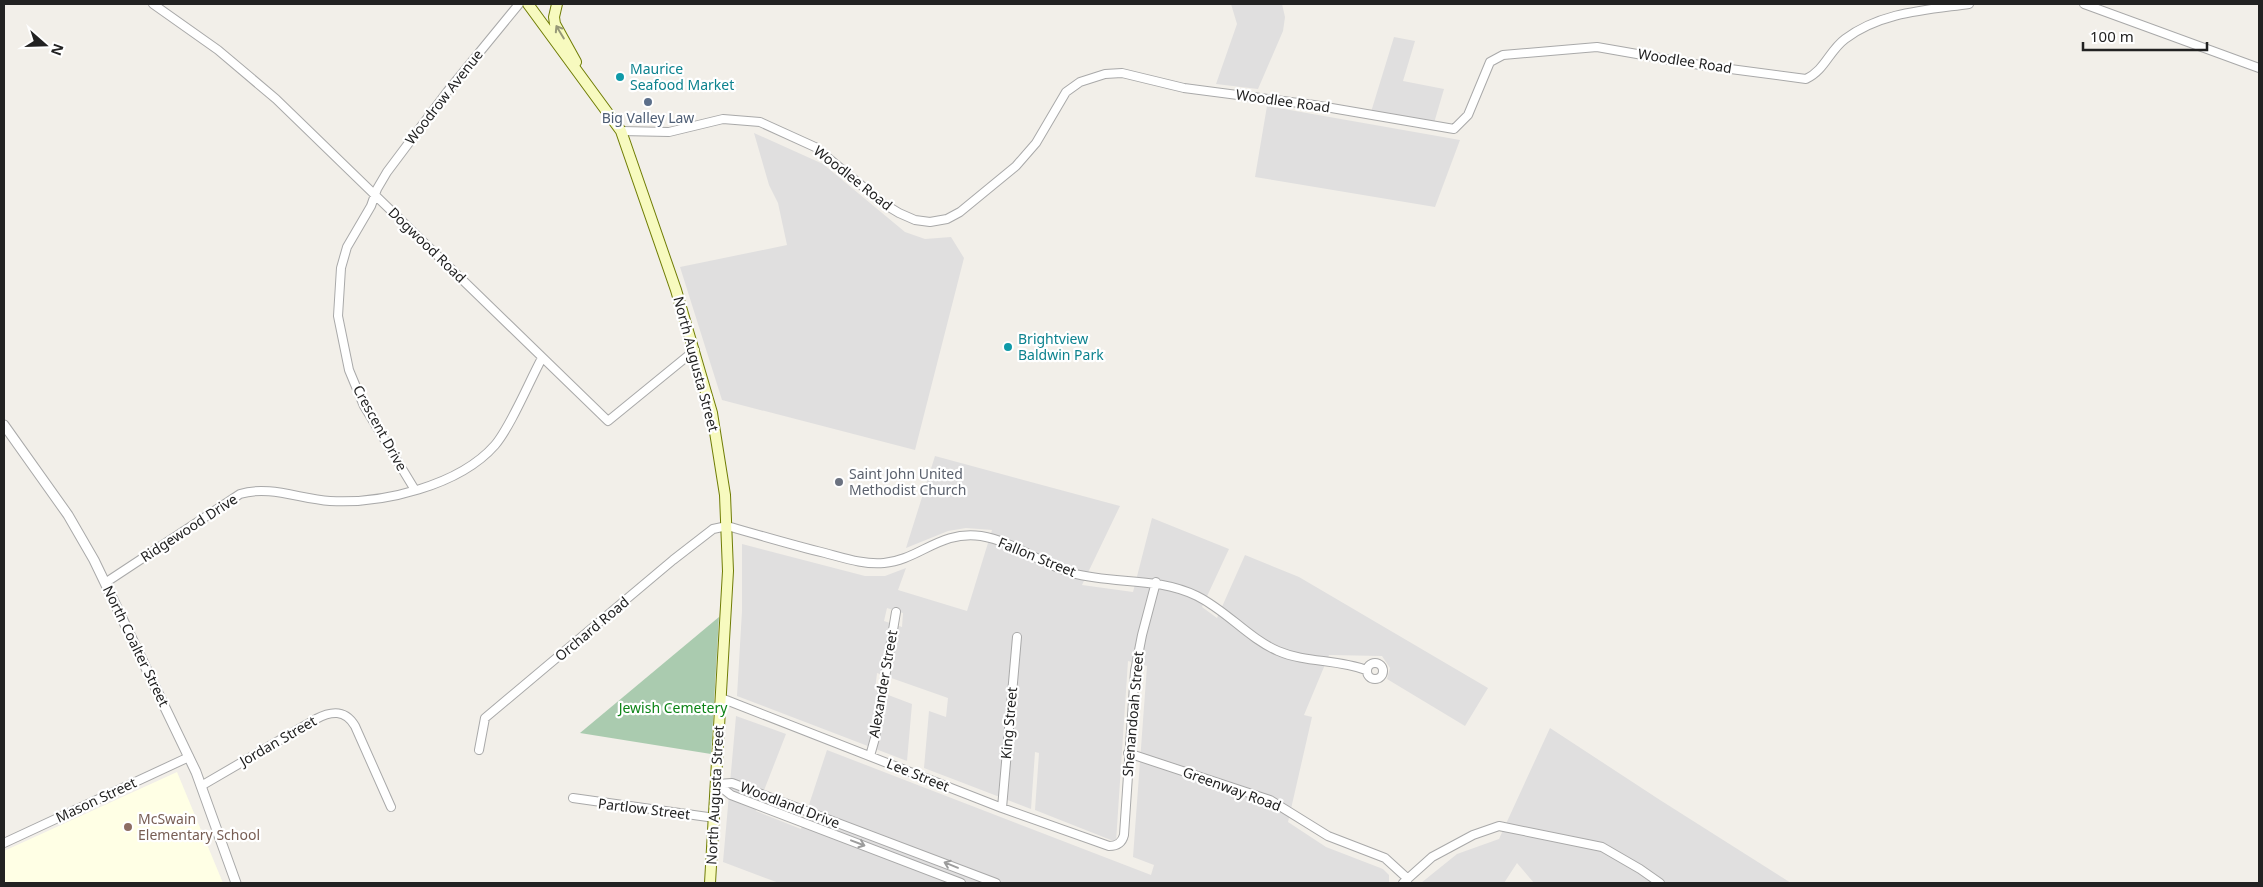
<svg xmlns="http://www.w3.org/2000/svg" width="2263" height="887" font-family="'Noto Sans',sans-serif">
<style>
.residential{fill:#e0dfdf;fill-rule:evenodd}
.education{fill:#ffffe5}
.cemetery{fill:#aacbaf}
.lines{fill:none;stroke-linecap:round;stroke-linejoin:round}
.minor-casing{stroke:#a9a9a9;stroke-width:10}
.tertiary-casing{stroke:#a9a9a9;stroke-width:11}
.secondary-casing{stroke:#707d05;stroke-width:12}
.minor{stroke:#fff;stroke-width:8}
.tertiary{stroke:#fff;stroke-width:9}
.secondary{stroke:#f7fabf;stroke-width:10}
.oneway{stroke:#979978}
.oneway2{stroke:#9c9c9c}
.culture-dot{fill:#0f9aa8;stroke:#fff;stroke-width:2}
.service-dot{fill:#5c6f8a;stroke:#fff;stroke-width:2}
.worship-dot{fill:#6b7280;stroke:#fff;stroke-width:2}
.education-dot{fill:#8d6e63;stroke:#fff;stroke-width:2}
.labels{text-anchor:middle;stroke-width:4.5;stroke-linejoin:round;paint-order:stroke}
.street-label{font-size:14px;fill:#222;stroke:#fff}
.culture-label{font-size:14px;fill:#0d838f;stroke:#fff;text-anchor:start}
.service-label{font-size:14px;fill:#4e5e75;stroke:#fff}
.worship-label{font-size:14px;fill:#5b616d;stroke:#fff;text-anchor:start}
.park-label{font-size:14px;fill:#0c8416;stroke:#fff}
.education-label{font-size:14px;fill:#785e54;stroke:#fff;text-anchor:start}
</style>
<rect width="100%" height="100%" fill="#f2efe9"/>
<!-- residential -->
<path class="residential" d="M1231,4H1282L1285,17L1283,31L1258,89L1216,84L1237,24Z
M1394,37L1415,41L1403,81L1444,89L1434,123L1371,112Z
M1267,106L1460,140L1435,207L1255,177Z
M754,133L823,164L905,232L925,239L951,237L964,258L915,450L722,400L680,267L787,245L778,203L769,185Z
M935,456L1120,506L1082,585L1133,592L1152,518L1229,549L1202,607L1217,618L1245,555L1299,577L1488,688L1465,726L1387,679L1390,668L1382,656L1329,655L1304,715L1312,717L1288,822L1326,847L1383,869L1389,875V883H779L723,862L736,716L786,734L756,811L801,829L827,750L1151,875L1154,865L1133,857L1147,666L1128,661L1116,842L1035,810L1039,753L1035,752L1031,809L924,768L929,711L946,717L948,698L877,673L875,690L912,704L907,761L737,696L742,611V544L865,576H885L906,568L898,590L967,611L992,530L966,528L948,531L906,548ZM887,608L903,613L902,627L884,621Z
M1550,728L1660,800L1791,883H1534L1517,863L1504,883H1421L1457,854L1499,839Z"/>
<!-- education -->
<path class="education" d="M177,772L223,883H4V851Z"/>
<!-- cemetery -->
<path class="cemetery" d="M719,617L711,754L580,733Z"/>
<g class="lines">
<defs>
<path id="minor" d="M153,4L218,50L276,99L608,421L695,350
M2084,4L2259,68
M621,131L669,132L723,119L760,122L815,147L884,204L899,213L915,220L930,222L947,219L960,212L1016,166L1036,143L1066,92L1080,82L1105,74L1122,73L1184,88L1314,105L1454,129L1468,115L1490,62L1503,55L1597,47L1700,65L1806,79C1825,70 1829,51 1845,39C1881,12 1926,10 1969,4
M415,490L364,406L349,370L338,316L341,268L347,247L371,206L377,189L387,172L447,92L519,4
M105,583L240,494C269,485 300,499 330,501C382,504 459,486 495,445C511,426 529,382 542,358
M1367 671a8 8 0 1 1 16 0a8 8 0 1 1-16 0Z
M721,698L1002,808L1109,846C1117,846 1122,843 1124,835L1135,671L1142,635L1156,582
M479,750L485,718L673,560L713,529L727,526C759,535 792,545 825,553C844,558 865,565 884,563C919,560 940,530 981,536C1013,541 1041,564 1072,573C1115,585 1155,576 1197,596C1227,611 1248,638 1278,651C1306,663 1337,659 1366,670
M1128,753L1270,800L1328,836L1385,858L1408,879
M870,756L875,738L896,612
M717,784L732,783L996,883
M717,784L731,795L961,883
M201,786L316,719C331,711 345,709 355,726L391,807
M573,798L715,818
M1002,808L1017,637
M4,843L189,757
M1403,883L1432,857L1473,835L1499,826L1602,847L1640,869L1660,883"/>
<path id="tertiary" d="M4,425L68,515L94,560L196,772L236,883"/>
<path id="secondary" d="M528,4L621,131L676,290L712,413L725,495L728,571L710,883
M557,4L554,17L555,24L576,62"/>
</defs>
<!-- minor casing -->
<use href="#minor" class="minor-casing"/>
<!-- tertiary casing -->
<use href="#tertiary" class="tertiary-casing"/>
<!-- secondary casing -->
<use href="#secondary" class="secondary-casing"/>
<!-- minor -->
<use href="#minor" class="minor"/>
<!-- tertiary -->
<use href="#tertiary" class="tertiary"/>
<!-- secondary -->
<use href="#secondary" class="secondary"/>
</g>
<!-- one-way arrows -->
<defs><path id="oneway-shaft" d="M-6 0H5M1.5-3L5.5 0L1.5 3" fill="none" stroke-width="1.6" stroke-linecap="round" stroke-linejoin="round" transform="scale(1.25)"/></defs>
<use class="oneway" href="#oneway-shaft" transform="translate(560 32) rotate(-121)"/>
<g class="oneway2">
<use href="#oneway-shaft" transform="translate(858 843) rotate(21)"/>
<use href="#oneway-shaft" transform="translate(951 865) rotate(-158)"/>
</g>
<!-- markers -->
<g class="culture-dot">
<circle cx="620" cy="77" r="5"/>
<circle cx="1008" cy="347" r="5"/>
</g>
<circle class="service-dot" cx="648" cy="102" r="5"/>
<circle class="worship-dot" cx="839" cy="482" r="5"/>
<circle class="education-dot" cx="128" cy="827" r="5"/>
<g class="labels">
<!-- street labels -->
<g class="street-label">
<text transform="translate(1685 61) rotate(9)" y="5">Woodlee Road</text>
<text transform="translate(444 97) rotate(-52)" y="5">Woodrow Avenue</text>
<text transform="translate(1283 101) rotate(8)" y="5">Woodlee Road</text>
<text transform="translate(853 178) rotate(38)" y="5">Woodlee Road</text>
<text transform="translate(427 245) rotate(44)" y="5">Dogwood Road</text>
<text transform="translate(696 364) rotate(75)" y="5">North Augusta Street</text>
<text transform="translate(380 428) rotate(61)" y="5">Crescent Drive</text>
<text transform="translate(189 528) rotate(-33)" y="5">Ridgewood Drive</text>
<text transform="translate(1037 557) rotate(22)" y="5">Fallon Street</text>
<text transform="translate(592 629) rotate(-40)" y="5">Orchard Road</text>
<text transform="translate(136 646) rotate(64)" y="5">North Coalter Street</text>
<text transform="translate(883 684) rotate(-80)" y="5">Alexander Street</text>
<text transform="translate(1133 714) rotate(-85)" y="5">Shenandoah Street</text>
<text transform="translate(1009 723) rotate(-85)" y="5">King Street</text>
<text transform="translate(278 741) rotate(-30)" y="5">Jordan Street</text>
<text transform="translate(918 775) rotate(22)" y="5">Lee Street</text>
<text transform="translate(1232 789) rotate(20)" y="5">Greenway Road</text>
<text transform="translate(715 795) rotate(-87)" y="5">North Augusta Street</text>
<text transform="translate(96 800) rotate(-25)" y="5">Mason Street</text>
<text transform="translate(790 805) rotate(21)" y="5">Woodland Drive</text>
<text transform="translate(644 809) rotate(7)" y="5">Partlow Street</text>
</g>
<!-- culture labels -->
<g class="culture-label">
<text x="630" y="74">Maurice<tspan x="630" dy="16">Seafood Market</tspan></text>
<text x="1018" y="344">Brightview<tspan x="1018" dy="16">Baldwin Park</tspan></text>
</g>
<!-- service labels -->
<g class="service-label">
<text x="648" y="123">Big Valley Law</text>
</g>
<!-- worship labels -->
<g class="worship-label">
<text x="849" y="479">Saint John United<tspan x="849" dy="16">Methodist Church</tspan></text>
</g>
<!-- park labels -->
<g class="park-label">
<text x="673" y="713">Jewish Cemetery</text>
</g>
<!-- education labels -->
<g class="education-label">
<text x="138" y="824">McSwain<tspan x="138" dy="16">Elementary School</tspan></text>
</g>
</g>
<!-- border -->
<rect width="2263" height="887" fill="none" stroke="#222222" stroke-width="10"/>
<!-- north arrow -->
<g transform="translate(45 45) rotate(110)" stroke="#ffffff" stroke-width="4" paint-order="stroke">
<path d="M0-4L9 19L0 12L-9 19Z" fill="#222222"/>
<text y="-8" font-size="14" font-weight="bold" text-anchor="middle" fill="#222222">N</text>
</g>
<!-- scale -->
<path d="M2083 42v8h124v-8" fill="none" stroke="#222222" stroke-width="2.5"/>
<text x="2090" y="42" font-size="15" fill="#222222" stroke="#ffffff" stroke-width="4" paint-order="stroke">100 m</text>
</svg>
